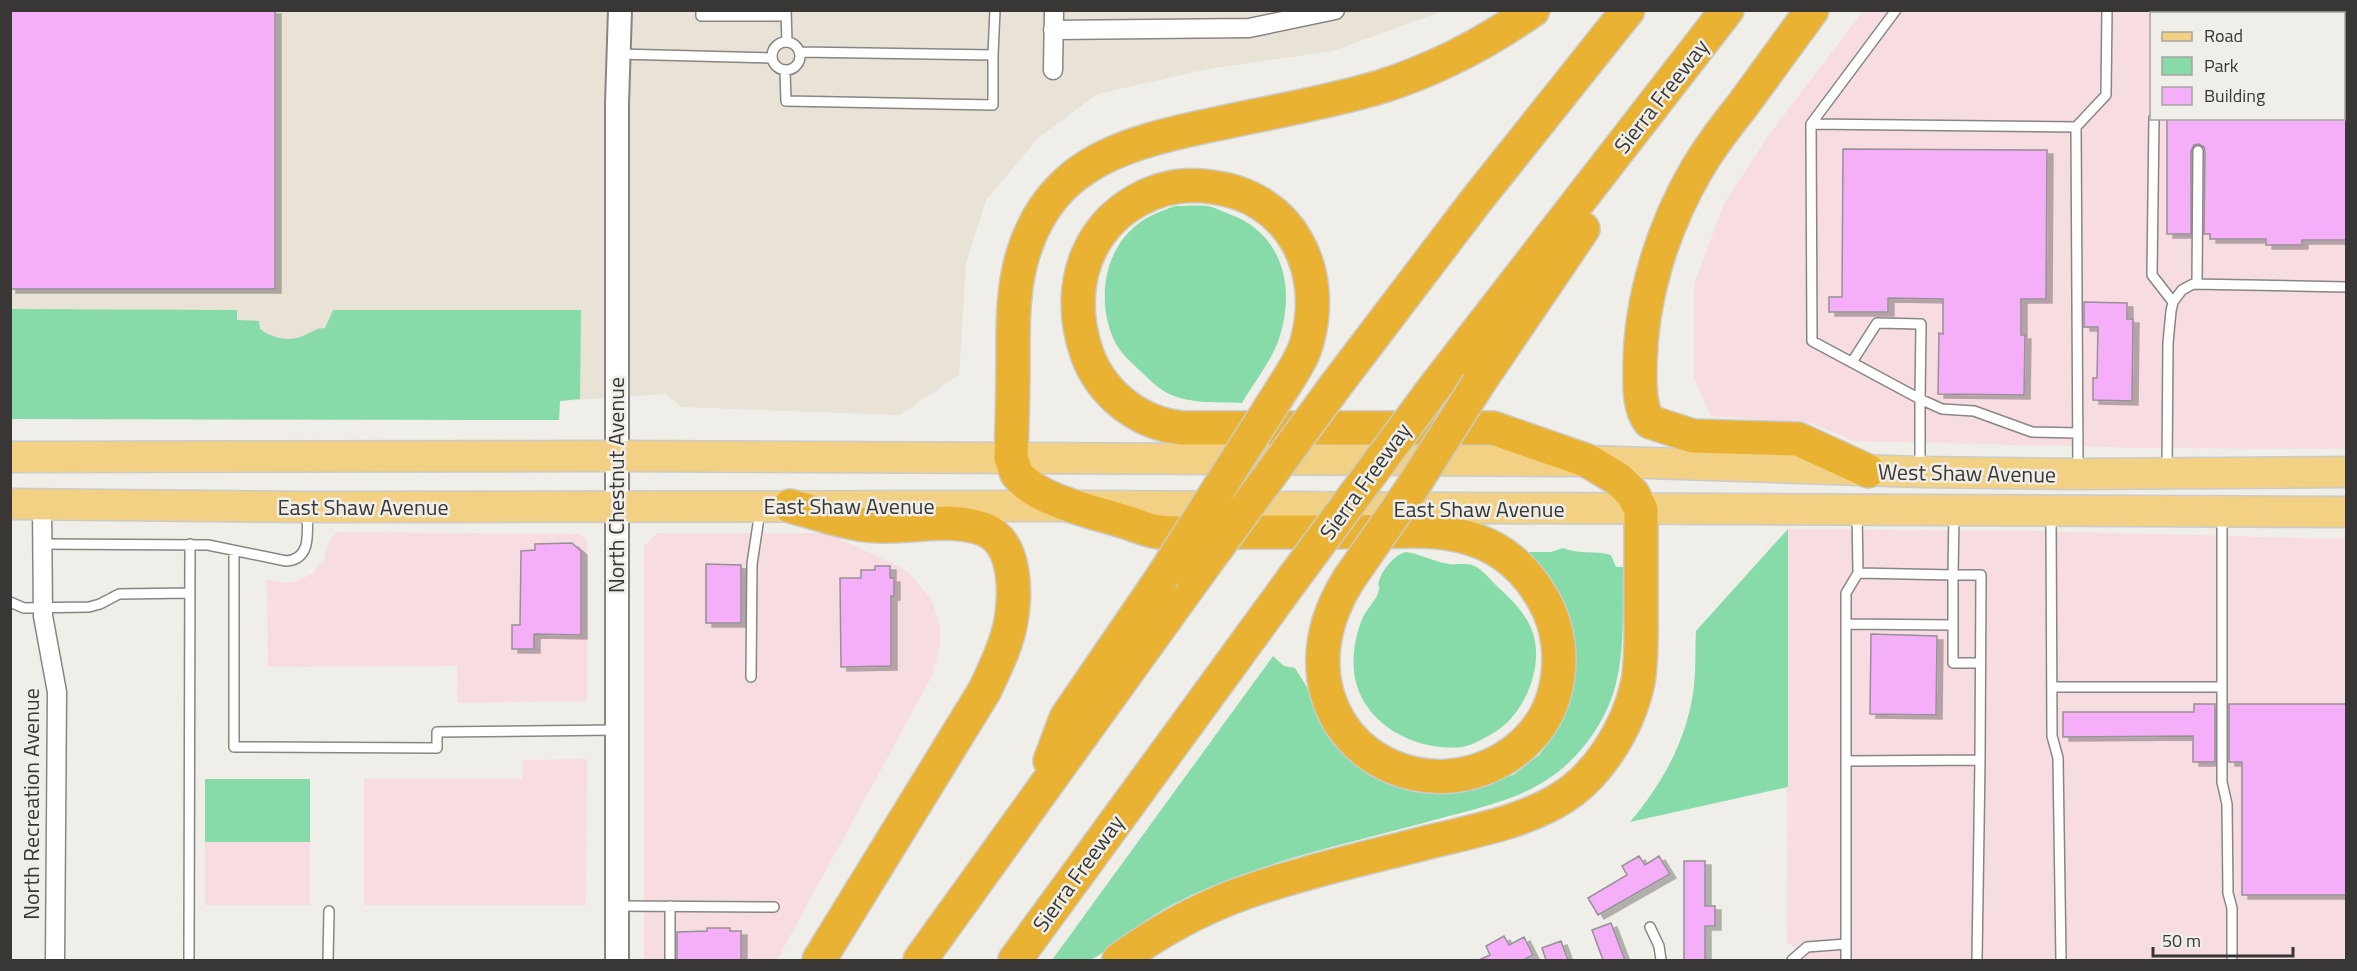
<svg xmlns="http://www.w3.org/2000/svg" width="2357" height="971" font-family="'Titillium Web',sans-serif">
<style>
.commercial{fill:#f7dde2;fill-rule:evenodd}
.built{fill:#e8e2d7}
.green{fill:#86dba9}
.building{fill:#f5aff9;stroke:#959195;stroke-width:1.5;filter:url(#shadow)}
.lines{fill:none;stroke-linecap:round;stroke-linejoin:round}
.service-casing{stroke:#888682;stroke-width:12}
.minor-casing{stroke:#888682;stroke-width:21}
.tertiary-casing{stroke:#888682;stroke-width:26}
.primary-casing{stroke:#cbcbca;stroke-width:33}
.motorway-casing{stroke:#cbcbca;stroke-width:36}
.service{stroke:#fff;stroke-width:9}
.minor{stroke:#fff;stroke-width:18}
.tertiary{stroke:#fff;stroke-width:22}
.primary{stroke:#f2d184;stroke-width:30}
.motorway{stroke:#e9b232;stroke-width:33}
.motorway-bridge-casing{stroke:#cbcbca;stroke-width:36;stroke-linecap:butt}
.motorway-bridge{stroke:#e9b232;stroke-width:33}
.labels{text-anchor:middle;stroke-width:5;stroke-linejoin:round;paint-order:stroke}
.street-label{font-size:22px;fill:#383735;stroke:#f0eee9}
</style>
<defs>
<filter id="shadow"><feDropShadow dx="6" dy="4" stdDeviation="0" flood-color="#0004"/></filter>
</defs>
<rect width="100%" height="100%" fill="#f0eee9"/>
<!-- commercial -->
<path class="commercial" d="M1863,11H2346V449L2139,448L1854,441L1811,423L1711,416L1694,379V284L1724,204L1768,136ZM2152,14H2344V118H2152Z
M1788,529L2032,531L2346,539V960H1807L1796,949L1787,942Z
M337,532L580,534L587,541V701L458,703L457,666L268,667L267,579L286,583L295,582L312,574L324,560L329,541Z
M657,533H827L900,567L911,575L930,598L936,612L940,629V646L932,676L777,960H644V546Z
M587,759L586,905H364V779H522L523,760Z
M205,842H310V905H205Z"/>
<!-- built -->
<path class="built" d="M11,11H1443L1333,51L1208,69L1097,94L1039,137L986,200L966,263L959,375L900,415L682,407L665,394L560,401L559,420L11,419Z"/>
<!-- green -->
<path class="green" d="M1175,206C1185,206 1197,205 1207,206C1214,207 1222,211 1229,214C1283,233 1296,288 1279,339C1272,360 1253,384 1242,403C1218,402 1191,404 1169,394C1157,388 1147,377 1137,368C1130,361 1121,353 1116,344C1096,306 1102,251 1138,224C1149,215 1162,211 1175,206Z
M11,309L237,310V320L259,321L260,329C274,339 291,343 307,334C314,331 317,328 325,328L333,310H581L580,399L560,401L559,420L11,419Z
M1788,529V787L1630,822C1663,783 1688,738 1694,686C1696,668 1695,649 1696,631Z
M1563,548C1578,555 1595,550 1611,555L1616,567H1623C1622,609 1626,654 1613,694C1603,725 1577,761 1548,779C1515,801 1475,809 1438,819C1369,838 1299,853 1233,878C1199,890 1165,907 1136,927C1121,936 1108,951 1092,959C1083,964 1062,960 1052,960L1273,656L1284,666L1295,668L1310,692L1322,725L1347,757L1377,778L1407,789L1457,790L1513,775L1540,754L1552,737L1564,708L1525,552H1551Z
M1406,552C1421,554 1434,562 1449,564C1456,565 1465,563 1472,565C1483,569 1491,581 1500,589C1512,600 1524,612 1531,628C1546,662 1526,713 1495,732C1485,738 1473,745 1462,747C1414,752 1359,722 1354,671C1352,654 1356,633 1363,617C1367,608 1377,600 1379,590C1380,584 1377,587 1379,581C1383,569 1394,555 1406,552Z
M205,779H310V842H205Z"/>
<!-- building -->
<path class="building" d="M10,10H275V289H10Z
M2167,118H2346V240H2302V245H2266V239H2210V234H2204L2205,151L2204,147L2199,144L2194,145L2191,151V234H2167Z
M1843,149L2047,150L2046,299H2021V335H2025L2024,395L1938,394L1939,333L1943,334V299L1888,298V312H1829V297H1842Z
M2084,302L2127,303V319H2133L2132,401L2093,400V378H2097L2098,327H2084Z
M572,543L581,551V635L534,634V649H512V625H520L521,551L535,550V544Z
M706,564L741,565V623H706Z
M875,566H890V578H894V596H891V666L841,667L840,578H861V570H875Z
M1871,634L1937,636L1936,715L1870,714Z
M2194,704H2215V762H2193V736L2063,737V712H2194Z
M2229,704H2346V895H2242V762H2229Z
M1639,856L1645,865L1659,856L1670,874L1598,915L1588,898L1627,875L1622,866Z
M1684,861H1705V906H1715V926H1705V960H1684Z
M1611,923L1625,960H1603L1592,930Z
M707,928H730V931H741V960H677V932L707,931Z
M1504,936L1509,945L1524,937L1533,955L1523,960H1479L1490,955L1486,946Z
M1561,941L1568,960H1546L1542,948Z"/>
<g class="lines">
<defs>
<path id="service" d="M701,10V16H786
M786,10L787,42
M2156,14V10
M772 56a14 14 0 1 1 28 0a14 14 0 1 1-28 0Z
M800,52L993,55L995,10
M618,54L772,58
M785,71L786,101L993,105V55
M2154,118L2152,275L2173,302
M1811,124L1896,10
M2076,127L2106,95L2107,10
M2197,284L2198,151
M1852,362L1877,323L1921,324L1920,399L1942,409L1974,411L2032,432L2078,433
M1920,468V399L1812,341L1811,124L2076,127L2078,469
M2167,470L2168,343L2171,311L2173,302L2182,290L2193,284L2346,287
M1954,513L1953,575H1981L1980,760
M2051,514L2052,736L2058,758L2061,960
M2222,514V782L2227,804L2228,893L2232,908V960
M42,544L208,545L286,561C313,559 307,530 307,509
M234,551V747L437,748V732L616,730
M1858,573L1953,575V663H1980
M10,602L24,608L89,607L100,604L119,594L190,593
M1846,624L1953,625
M751,677L752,564L760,511
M2052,687H2221
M1848,761L1980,760L1977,960
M617,906L774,907
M1650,927L1659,946L1661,960
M189,960L190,544
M328,960L329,911
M670,960V906
M1792,960L1807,947L1846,944
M1846,960V593L1858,573L1857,513"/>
<path id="minor" d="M1053,30L1249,28L1335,10
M1053,70L1054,10
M42,505L43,616L57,692L55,960"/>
<path id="tertiary" d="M617,960V104L620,10"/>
<path id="primary" d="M10,457L616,456L1588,461L1920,472L2078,474L2346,472
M10,504L307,507L1076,506L2346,512"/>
<path id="motorway" d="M1812,10C1789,42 1765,74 1742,106C1726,126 1710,147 1697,169C1663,227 1641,297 1640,364C1640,381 1638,408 1650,422L1693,436L1798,439L1868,471
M1437,384L1727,10
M1478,384L1583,229
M1336,385L1475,202L1628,10
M790,506C814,512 840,522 865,525C902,530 948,516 983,529C1018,542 1016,596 1010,626C1005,649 994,670 985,690L819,960
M1349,579C1330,609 1319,642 1324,679C1337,764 1432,801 1503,759C1528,744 1546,722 1554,695C1563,663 1560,628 1543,599C1514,548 1471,531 1414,531C1357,532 1299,532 1242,532C1215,532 1186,535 1159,532C1147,531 1134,524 1122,521C1093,512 1036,500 1017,474C1015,470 1013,463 1011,458C1012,427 1013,395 1013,363C1013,326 1012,288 1024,251C1054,158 1132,142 1216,124C1270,112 1326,103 1380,87C1434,70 1486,43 1533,10
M1050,761L1066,718L1161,579
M920,960L1194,579
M1015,960L1292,580
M1119,960C1155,934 1195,911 1238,895C1298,873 1363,859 1425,843C1468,832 1516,824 1555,802C1597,779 1628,729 1638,682C1642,659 1641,634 1641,610C1641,577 1641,543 1641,510L1633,494L1618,479L1588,461L1493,428H1183C1140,424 1102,395 1087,354C1075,320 1074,281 1091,248C1101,228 1118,211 1138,200C1161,187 1186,183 1212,187C1291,197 1327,269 1307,342C1303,357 1294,370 1286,383"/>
</defs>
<!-- service casing -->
<use href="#service" class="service-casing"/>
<!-- minor casing -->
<use href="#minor" class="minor-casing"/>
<!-- tertiary casing -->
<use href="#tertiary" class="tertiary-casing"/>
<!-- primary casing -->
<use href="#primary" class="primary-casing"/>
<!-- motorway casing -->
<use href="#motorway" class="motorway-casing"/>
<!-- service -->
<use href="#service" class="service"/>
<!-- minor -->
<use href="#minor" class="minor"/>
<!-- tertiary -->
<use href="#tertiary" class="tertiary"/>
<!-- primary -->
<use href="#primary" class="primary"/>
<!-- motorway -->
<use href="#motorway" class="motorway"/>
<defs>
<path id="motorway-bridge" d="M1161,579L1286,383
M1194,579L1336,385
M1349,579L1412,488L1478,384
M1292,580L1437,384"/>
</defs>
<!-- motorway-bridge casing -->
<use href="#motorway-bridge" class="motorway-bridge-casing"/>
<!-- motorway-bridge -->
<use href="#motorway-bridge" class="motorway-bridge"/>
</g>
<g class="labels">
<!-- street labels -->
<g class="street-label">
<text transform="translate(1661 96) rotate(-52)" y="8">Sierra Freeway</text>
<text transform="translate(1967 473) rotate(1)" y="8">West Shaw Avenue</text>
<text transform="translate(1365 481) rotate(-54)" y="8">Sierra Freeway</text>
<text transform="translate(616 485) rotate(-90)" y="8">North Chestnut Avenue</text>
<text x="849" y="514">East Shaw Avenue</text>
<text x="363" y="515">East Shaw Avenue</text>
<text x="1479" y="517">East Shaw Avenue</text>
<text transform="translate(31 804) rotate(-90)" y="8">North Recreation Avenue</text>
<text transform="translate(1078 873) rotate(-54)" y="8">Sierra Freeway</text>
</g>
</g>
<!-- border -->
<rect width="2357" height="971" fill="none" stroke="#383735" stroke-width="24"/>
<!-- legend -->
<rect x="2150" y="12" width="195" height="108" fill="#f0eee9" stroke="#a6a5a1" stroke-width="1.5"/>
<rect x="2162" y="32" width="30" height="9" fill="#f2d184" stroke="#a6a5a1" stroke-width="1.5"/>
<text x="2204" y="42" font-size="18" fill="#383735">Road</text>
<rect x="2162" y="57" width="30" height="18" fill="#86dba9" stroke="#a6a5a1" stroke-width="1.5"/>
<text x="2204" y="72" font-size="18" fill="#383735">Park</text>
<rect x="2162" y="87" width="30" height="18" fill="#f5aff9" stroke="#a6a5a1" stroke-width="1.5"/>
<text x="2204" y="102" font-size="18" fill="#383735">Building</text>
<!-- scale -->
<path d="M2153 947v9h140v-9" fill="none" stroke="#383735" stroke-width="3"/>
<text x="2162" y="947" font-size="18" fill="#383735" stroke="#f0eee9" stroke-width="4.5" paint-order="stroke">50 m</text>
</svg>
